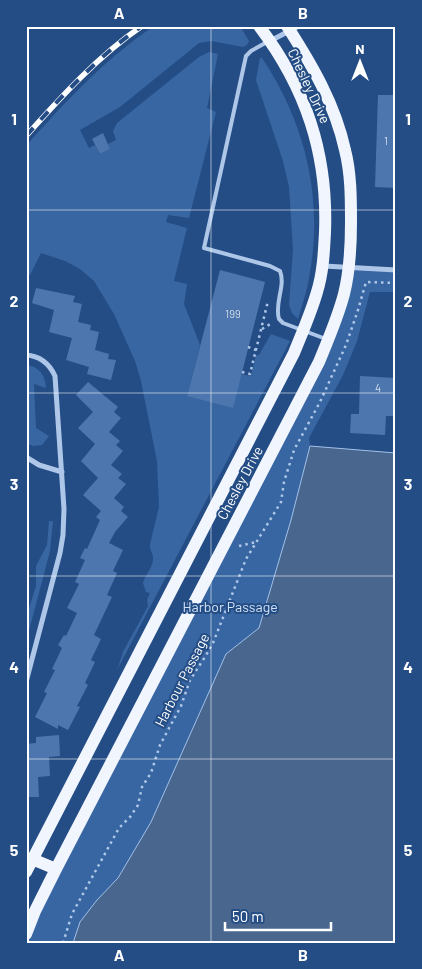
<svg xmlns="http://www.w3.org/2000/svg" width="422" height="969" font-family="Barlow,sans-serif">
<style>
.green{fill:#3866a2}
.water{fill:#49668f;stroke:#a2c2e9}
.building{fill:#4c76ad}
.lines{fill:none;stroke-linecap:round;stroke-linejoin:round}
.path{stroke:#aec7e8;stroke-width:2.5;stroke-dasharray:2.5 4;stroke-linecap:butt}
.lane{stroke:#aec7e8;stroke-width:4}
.street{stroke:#aec7e8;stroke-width:5}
.primary{stroke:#f0f5fe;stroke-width:12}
.rail-casing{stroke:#fff;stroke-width:5.5}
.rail{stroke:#244d85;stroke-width:4;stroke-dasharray:11;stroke-linecap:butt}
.grid{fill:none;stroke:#fff;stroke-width:1;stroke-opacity:0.55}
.labels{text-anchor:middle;stroke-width:4;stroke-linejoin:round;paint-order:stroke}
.number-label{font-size:11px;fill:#d2ddea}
.street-label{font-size:14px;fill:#fff;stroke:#244d85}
.park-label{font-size:14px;fill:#d2e2f7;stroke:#244d85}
.neatline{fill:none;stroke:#fff;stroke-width:2}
.grid-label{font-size:16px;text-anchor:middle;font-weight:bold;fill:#fff}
</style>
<rect width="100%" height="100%" fill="#244d85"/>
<!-- green -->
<path class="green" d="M154,26H240L249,41L247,45L243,47L211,41L199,43L120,107L80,130L89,148L95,145L100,154L110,149L108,144L116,140L113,131L117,123L199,57L209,52L218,54L207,108L216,112L189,218L168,215L166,222L187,228L174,281L187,284L184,304L200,345L187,396L241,374L251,376L256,355H259L271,334L290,341L117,670L123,652L148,606L147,600L150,593L146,592L143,583C145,575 152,569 153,560C154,554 149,550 150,544L159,507L157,461L141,381L135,361L114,314L94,281L80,269L65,261L41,253L30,275H26V146C65,102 105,59 154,26Z
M260,58H262C306,124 324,200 309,278C307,292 302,305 298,319L292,313L289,305L293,250L289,187L283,161L256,80Z
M349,268L396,270V292H370L357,341L343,375L309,438L310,446L291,520L259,628L226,654L151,822L118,878L97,900L80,922L73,943H26V934L319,362Z
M26,365C40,367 45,375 46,388L34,384L36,428L49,436L42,445L33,446L26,443Z
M49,521H53L50,551L26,642V618L36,586V566L47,545Z"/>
<!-- water -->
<path class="water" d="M310,446L396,453V943H73L80,922L97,900L118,878L151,822L226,654L259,628L291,520Z"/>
<!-- building -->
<path class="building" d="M378,95H396V188L375,187Z
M103,133L110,149L100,154L92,139Z
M220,270L265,282L233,408L187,396Z
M36,288L75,296L73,302L82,304L78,322L91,325L90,330L99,332L95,350L109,354L108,359L116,360L111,380L87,374L89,367L66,360L72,338L49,332L54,310L32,303Z
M360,376L396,378L395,416H386L385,435L350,433L351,414H359Z
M88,382L118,407L114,412L121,418L109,432L120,441L116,445L123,451L111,465L122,474L118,478L126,484L114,498L124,507L121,511L128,517L115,532L109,543L123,550L113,571L117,573L107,595L112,597L94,635L101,639L91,660L95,662L85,683L88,685L77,706L80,707L68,730L58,725V729L35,717L47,693L44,692L55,670L52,669L62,648L58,645L64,635L66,636L77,613L67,608L79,584L75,582L85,560L80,558L85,548L87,549L100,520L96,517L101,511L83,495L98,478L81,461L95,444L78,428L93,412L76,395Z
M59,735L60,756L49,757L50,776L38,777L39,797H26V744L36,743V737Z"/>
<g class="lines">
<!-- path -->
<path class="path" d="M262,329L272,323
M248,347L256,350
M242,372L250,374L268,301
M239,546L256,542
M63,943L72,914L119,828L130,817L138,805L142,787L151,773L160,745L181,706L190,680L205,657L213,643L246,559L281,502L284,482L294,450L320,402L346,345L358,310L366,282L396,283"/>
<!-- lane -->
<path class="lane" d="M267,42L251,51L246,56L204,248L270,266L280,271C286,286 274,303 279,319L283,323L326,339"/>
<!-- street -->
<path class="street" d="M270,41L299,26
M324,266L396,270
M26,355C40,356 49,363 55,376L64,509L63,535L60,553L26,682
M26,457L39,465L62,472"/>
<!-- primary -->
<path class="primary" d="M32,859L56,869
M26,872L294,353C302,333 311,313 317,292C323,273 324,252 325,232C328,154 306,88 259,26
M26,934L35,911L56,869L319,362C328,340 338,317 344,294C350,270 351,246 351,222C351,199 351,173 345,150C335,104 312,65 287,26"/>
<defs>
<path id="rail" d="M26,136C61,97 98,56 142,26"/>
</defs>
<!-- rail casing -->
<use href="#rail" class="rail-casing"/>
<!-- rail -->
<use href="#rail" class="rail"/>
</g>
<!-- grid -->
<path class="grid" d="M211,26V943M26,210H396M26,393H396M26,576H396M26,759H396"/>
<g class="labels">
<!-- number labels -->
<g class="number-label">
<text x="386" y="145">1</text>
<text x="233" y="318">199</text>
<text x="378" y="392">4</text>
</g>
<!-- street labels -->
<g class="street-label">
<text transform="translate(309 86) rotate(65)" y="5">Chesley Drive</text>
<text transform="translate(240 483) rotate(-62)" y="5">Chesley Drive</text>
<text transform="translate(182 680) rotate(-63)" y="5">Harbour Passage</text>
</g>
<!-- park labels -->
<g class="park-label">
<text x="230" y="612">Harbor Passage</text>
</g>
</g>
<!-- border -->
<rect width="422" height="969" fill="none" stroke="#244d85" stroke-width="55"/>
<!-- north arrow -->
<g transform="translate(360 62)" stroke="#244d85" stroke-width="4" paint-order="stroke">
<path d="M0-4L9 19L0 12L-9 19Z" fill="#ffffff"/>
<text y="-8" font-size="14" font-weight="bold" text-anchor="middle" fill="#ffffff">N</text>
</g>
<!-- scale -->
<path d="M225 922v8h106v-8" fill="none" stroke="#ffffff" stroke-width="2.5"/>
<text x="232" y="922" font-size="15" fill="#ffffff" stroke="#244d85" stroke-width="4" paint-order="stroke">50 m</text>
<rect x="28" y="28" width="366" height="914" class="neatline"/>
<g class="grid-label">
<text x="119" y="19">A</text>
<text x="303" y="19">B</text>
<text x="14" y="125">1</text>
<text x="408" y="125">1</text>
<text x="14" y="307">2</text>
<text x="408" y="307">2</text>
<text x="14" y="490">3</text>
<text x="408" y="490">3</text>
<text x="14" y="673">4</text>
<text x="408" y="673">4</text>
<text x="14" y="856">5</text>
<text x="408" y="856">5</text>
<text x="119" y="961">A</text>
<text x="303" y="961">B</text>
</g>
</svg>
